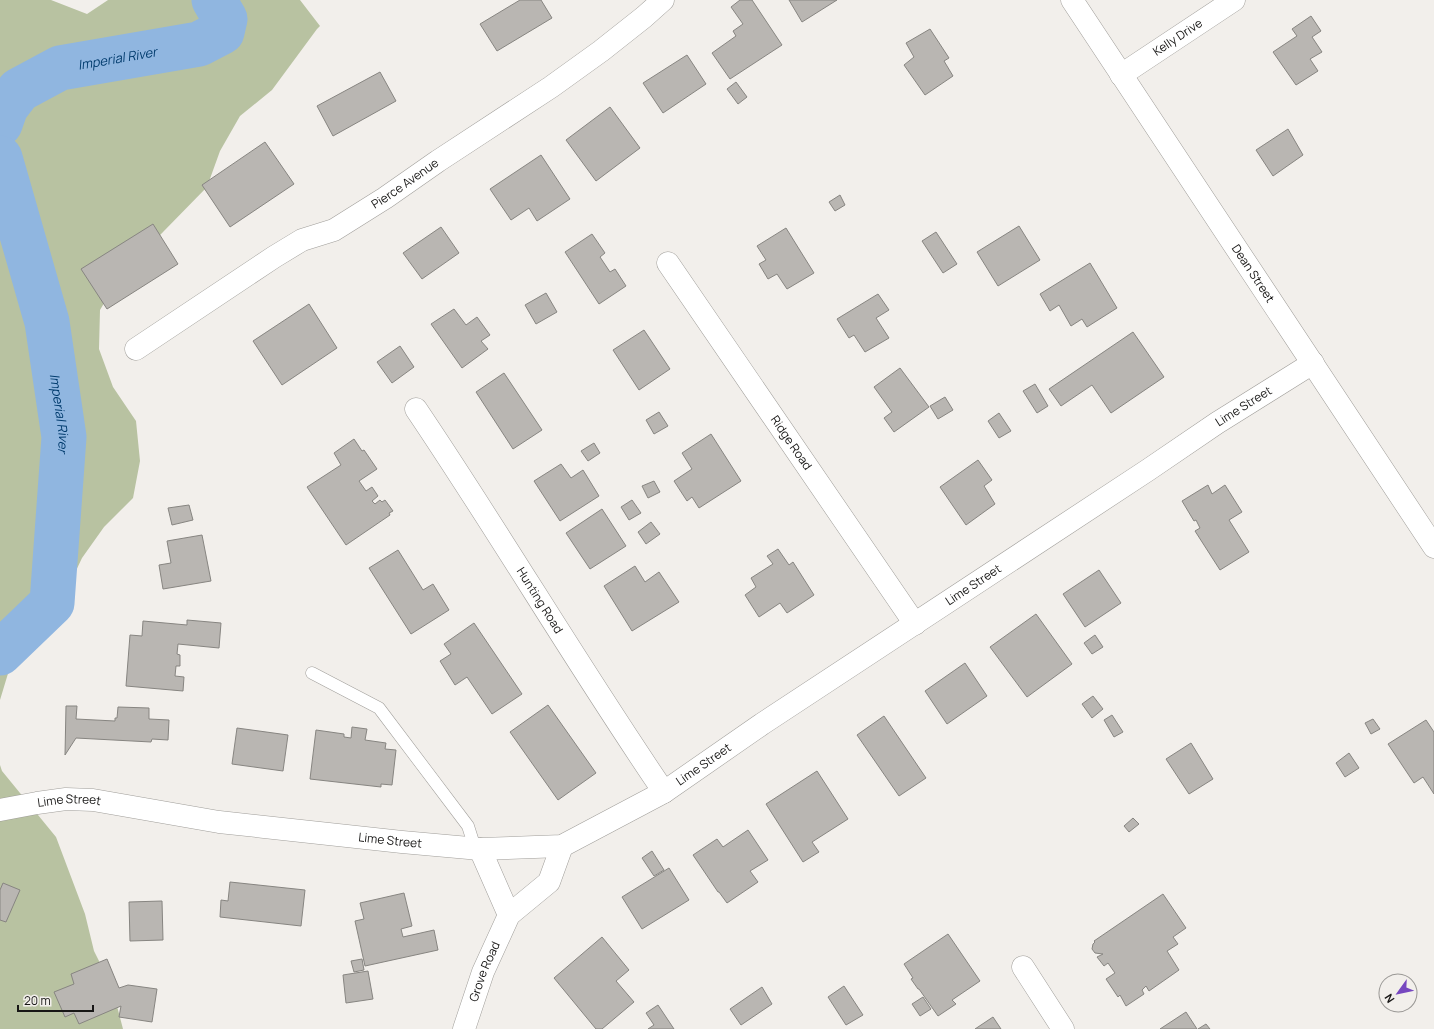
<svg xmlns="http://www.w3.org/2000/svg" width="1434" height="1029" font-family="Manrope,sans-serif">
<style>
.green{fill:#b8c2a1}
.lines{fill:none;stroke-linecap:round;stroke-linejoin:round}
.river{stroke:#90b6e0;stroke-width:45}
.building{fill:#b9b6b2;stroke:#878581}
.service-casing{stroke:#a09e9a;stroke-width:13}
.minor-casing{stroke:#a09e9a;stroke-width:23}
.service{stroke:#fff;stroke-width:12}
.minor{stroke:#fff;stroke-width:22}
.labels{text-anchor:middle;stroke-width:4;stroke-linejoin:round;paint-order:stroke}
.street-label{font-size:12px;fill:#171615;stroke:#f2efeb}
.water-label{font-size:13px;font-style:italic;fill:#003b6d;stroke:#f2efeb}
</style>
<rect width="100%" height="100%" fill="#f2efeb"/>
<!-- green -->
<path class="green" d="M0,0H51L87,14L108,0H300L320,26L317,29L272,90L240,116L220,151L207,187L120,276L100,310L99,349L113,387L136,421L140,461L133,498L104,527L82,558L64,596L35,626L13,657L0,700Z
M0,765L2,771L56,837L85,914L94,951L112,987L123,1029H0Z"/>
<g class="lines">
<!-- river -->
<g class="river">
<path id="s1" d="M0,124L6,107L19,90L60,68L199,44L222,32L225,19L214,0"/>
<path id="s2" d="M0,158L47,322L64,437L52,603L0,653"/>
</g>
</g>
<!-- building -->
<path class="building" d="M520,0H541L552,18L497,51L480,24Z
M740,0H752L782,45L730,79L712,53L736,36L733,31L743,24L731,7Z
M789,0H837L802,22Z
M1311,16L1321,31L1312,37L1322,52L1310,59L1318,71L1296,85L1273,52L1297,36L1292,29Z
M930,29L949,58L944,61L953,76L925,95L904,65L914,57L906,43Z
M687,55L706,84L663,113L643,83Z
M380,72L396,101L333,136L317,106Z
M736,82L747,97L738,104L727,89Z
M610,107L640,148L596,181L566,140Z
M1288,129L1303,155L1273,176L1256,150Z
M265,142L294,184L230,227L202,185Z
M541,155L570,199L537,221L529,208L511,220L490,189Z
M840,195L845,205L835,211L829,202Z
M153,224L178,264L107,309L81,269Z
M1019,226L1040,260L998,286L977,252Z
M441,227L459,253L422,279L403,253Z
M786,228L814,273L787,289L777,274L768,279L759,264L766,260L757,246Z
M936,232L957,264L943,273L922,241Z
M592,234L605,253L600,257L610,272L615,269L626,286L599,304L565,252Z
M1090,263L1117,308L1087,327L1082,319L1071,326L1059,305L1050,311L1040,294Z
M546,293L557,312L536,324L525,305Z
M878,294L889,310L876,318L889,338L865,352L854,335L849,338L837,319Z
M309,304L337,348L282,385L253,341Z
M454,309L466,325L477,317L490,335L481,341L488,349L462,368L431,324Z
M644,330L670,369L639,390L613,350Z
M1133,332L1164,377L1111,413L1092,385L1061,406L1049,389Z
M400,346L414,367L392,383L377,362Z
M900,368L929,407L894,432L884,418L892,412L874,387Z
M504,373L542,430L513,449L476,392Z
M1035,384L1048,406L1037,413L1023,391Z
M945,397L953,410L938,419L930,406Z
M659,412L668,426L654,434L646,420Z
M999,413L1011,431L999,438L988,421Z
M711,434L741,481L699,508L692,497L687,501L674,481L692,469L682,453Z
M354,439L362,451L364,450L377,469L359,481L366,491L372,487L378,496L372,501L375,504L380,500L382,502L385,500L393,511L389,513L390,515L346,545L307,487L341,465L334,453Z
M594,443L600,453L588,461L581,451Z
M978,460L992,480L984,486L995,504L966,525L940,487Z
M561,464L571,478L583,470L599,496L560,521L534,481Z
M654,481L660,492L648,498L642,486Z
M1208,485L1212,494L1225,485L1242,512L1229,520L1249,552L1220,570L1195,531L1200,528L1196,520L1194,521L1182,501Z
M632,500L641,513L629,520L621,507Z
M189,505L193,520L172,525L168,508Z
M602,509L626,546L590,569L566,533Z
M651,522L660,534L646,544L638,532Z
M202,535L211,581L163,589L159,565L171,563L167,541Z
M778,549L789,565L793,562L814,595L787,613L780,603L759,617L745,595L756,587L751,578L773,564L767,556Z
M398,550L423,590L433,584L449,610L411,634L369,568Z
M635,566L645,582L659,572L679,602L632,631L604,586Z
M1099,570L1121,603L1085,627L1063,594Z
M1036,614L1072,664L1027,697L990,647Z
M187,620L221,623L219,648L178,644L177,654L180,655V666H176L175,676L184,677L183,691L126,686L130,635L142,636L143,621L187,625Z
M474,623L522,694L492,714L467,677L455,685L440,661L451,654L444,644Z
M1095,635L1103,647L1092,654L1084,643Z
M965,663L987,696L947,724L925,691Z
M1093,696L1103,709L1092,718L1082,704Z
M548,705L596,773L558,800L510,732Z
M66,706H77L76,719L115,721V718H117L118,707L149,708V719L169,720L168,740L152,739L151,742L76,738L65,755Z
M1112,715L1123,732L1114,737L1104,720Z
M884,716L926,778L899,796L857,735Z
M1373,719L1380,729L1371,734L1365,723Z
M1426,720L1434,732V794L1423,777L1414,783L1388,744Z
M352,727L367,729L365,740L386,743L385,749L396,750L392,785L381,784V787L310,779L316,730L344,734V737L351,738Z
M237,728L288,735L283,771L232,764Z
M1191,743L1213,779L1189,794L1166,759Z
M1349,753L1359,768L1345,777L1336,763Z
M817,771L848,819L812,842L819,852L803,862L766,804Z
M1133,818L1139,824L1129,832L1124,826Z
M748,830L768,860L750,871L758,882L727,903L719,892H718L693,855L717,839L723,847Z
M652,851L664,870L654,876L642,858Z
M669,868L689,900L642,929L622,897Z
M230,882L305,890L301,926L220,917L221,900L228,901Z
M3,883L20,890L6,922L0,920V890Z
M404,893L412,926L401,929L403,937L434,930L438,950L365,966L355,921L364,919L360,903Z
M1163,894L1186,928L1173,937L1178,944L1167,951L1179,970L1149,991L1146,986L1142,990L1144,994L1126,1006L1120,995L1118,997L1106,979L1115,973L1108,963L1104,966L1097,957L1103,954L1095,953L1092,949L1093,944L1095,942L1094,941Z
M162,901L163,940L130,941L129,902Z
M948,934L980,981L952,1000L956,1004L938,1016L919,989H918L911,979L913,978L904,964Z
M602,937L629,970L616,981L634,1002L602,1029H596L554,978Z
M107,959L119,988L128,985L157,989L152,1022L119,1017L121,1006L79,1024L74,1013L65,1017L54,992L74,984L71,974Z
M362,959L364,970L354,972L351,961Z
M368,971L373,999L346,1003L343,975Z
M844,986L863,1015L846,1025L828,997Z
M762,987L772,1004L741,1025L730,1009Z
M923,997L931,1009L920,1016L912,1004Z
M658,1005L674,1029H648L654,1025L646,1013Z
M1186,1012L1197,1029H1160Z
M993,1017L1001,1029H975Z
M1206,1024L1210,1029H1198Z"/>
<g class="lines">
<defs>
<path id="service" d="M312,673L379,708L468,826L475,848"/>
<g id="minor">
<path id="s3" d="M1072,0L1434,547"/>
<path id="s4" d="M1121,75L1234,0"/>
<path id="s5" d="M668,263L915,624"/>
<path id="s6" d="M136,349L274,257L302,240L334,230L385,198L438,161L551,87L601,51L644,17L663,0"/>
<path id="s7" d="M416,409C501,535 578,666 664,792"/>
<path id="s8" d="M0,810L37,803L66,799L93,800L219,822L402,842L480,849L562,846L664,792L762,724L1148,470L1217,423L1313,363"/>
<path d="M480,849L509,915"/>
<path d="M1023,967L1063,1029"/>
<path id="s9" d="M464,1029L483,972L509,915L549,882L562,846"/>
</g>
</defs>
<!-- service casing -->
<use href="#service" class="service-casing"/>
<!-- minor casing -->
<use href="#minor" class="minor-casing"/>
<!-- service -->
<use href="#service" class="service"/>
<!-- minor -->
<use href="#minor" class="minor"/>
</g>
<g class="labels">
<!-- street labels -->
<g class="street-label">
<text dy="4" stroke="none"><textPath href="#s4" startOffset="68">Kelly Drive</textPath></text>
<text dy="4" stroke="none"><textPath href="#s6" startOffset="317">Pierce Avenue</textPath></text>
<text dy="4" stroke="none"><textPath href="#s3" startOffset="328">Dean Street</textPath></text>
<text dy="4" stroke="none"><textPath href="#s8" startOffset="1378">Lime Street</textPath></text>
<text dy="4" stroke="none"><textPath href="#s5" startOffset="218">Ridge Road</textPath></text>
<text dy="4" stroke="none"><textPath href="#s8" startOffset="1054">Lime Street</textPath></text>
<text dy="4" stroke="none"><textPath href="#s7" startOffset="228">Hunting Road</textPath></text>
<text dy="4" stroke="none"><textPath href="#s8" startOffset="730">Lime Street</textPath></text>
<text dy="4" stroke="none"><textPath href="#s8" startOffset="70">Lime Street</textPath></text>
<text dy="4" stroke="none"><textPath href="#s8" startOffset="394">Lime Street</textPath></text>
<text dy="4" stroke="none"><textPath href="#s9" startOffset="61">Grove Road</textPath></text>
</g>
<!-- water labels -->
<g class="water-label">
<text dy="5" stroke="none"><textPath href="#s1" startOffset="144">Imperial River</textPath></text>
<text dy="5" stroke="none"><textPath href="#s2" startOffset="263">Imperial River</textPath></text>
</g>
</g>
<!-- north arrow -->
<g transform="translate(1398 993) rotate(237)"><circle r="19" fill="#f2efeb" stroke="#9a9895"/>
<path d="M0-3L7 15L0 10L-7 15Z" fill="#7647bf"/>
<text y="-6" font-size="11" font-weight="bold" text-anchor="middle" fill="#171615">N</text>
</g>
<!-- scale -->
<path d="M18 1005v6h75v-6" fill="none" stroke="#171615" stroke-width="2"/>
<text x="24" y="1005" font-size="12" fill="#171615" stroke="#f2efeb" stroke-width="3" paint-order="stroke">20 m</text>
</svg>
